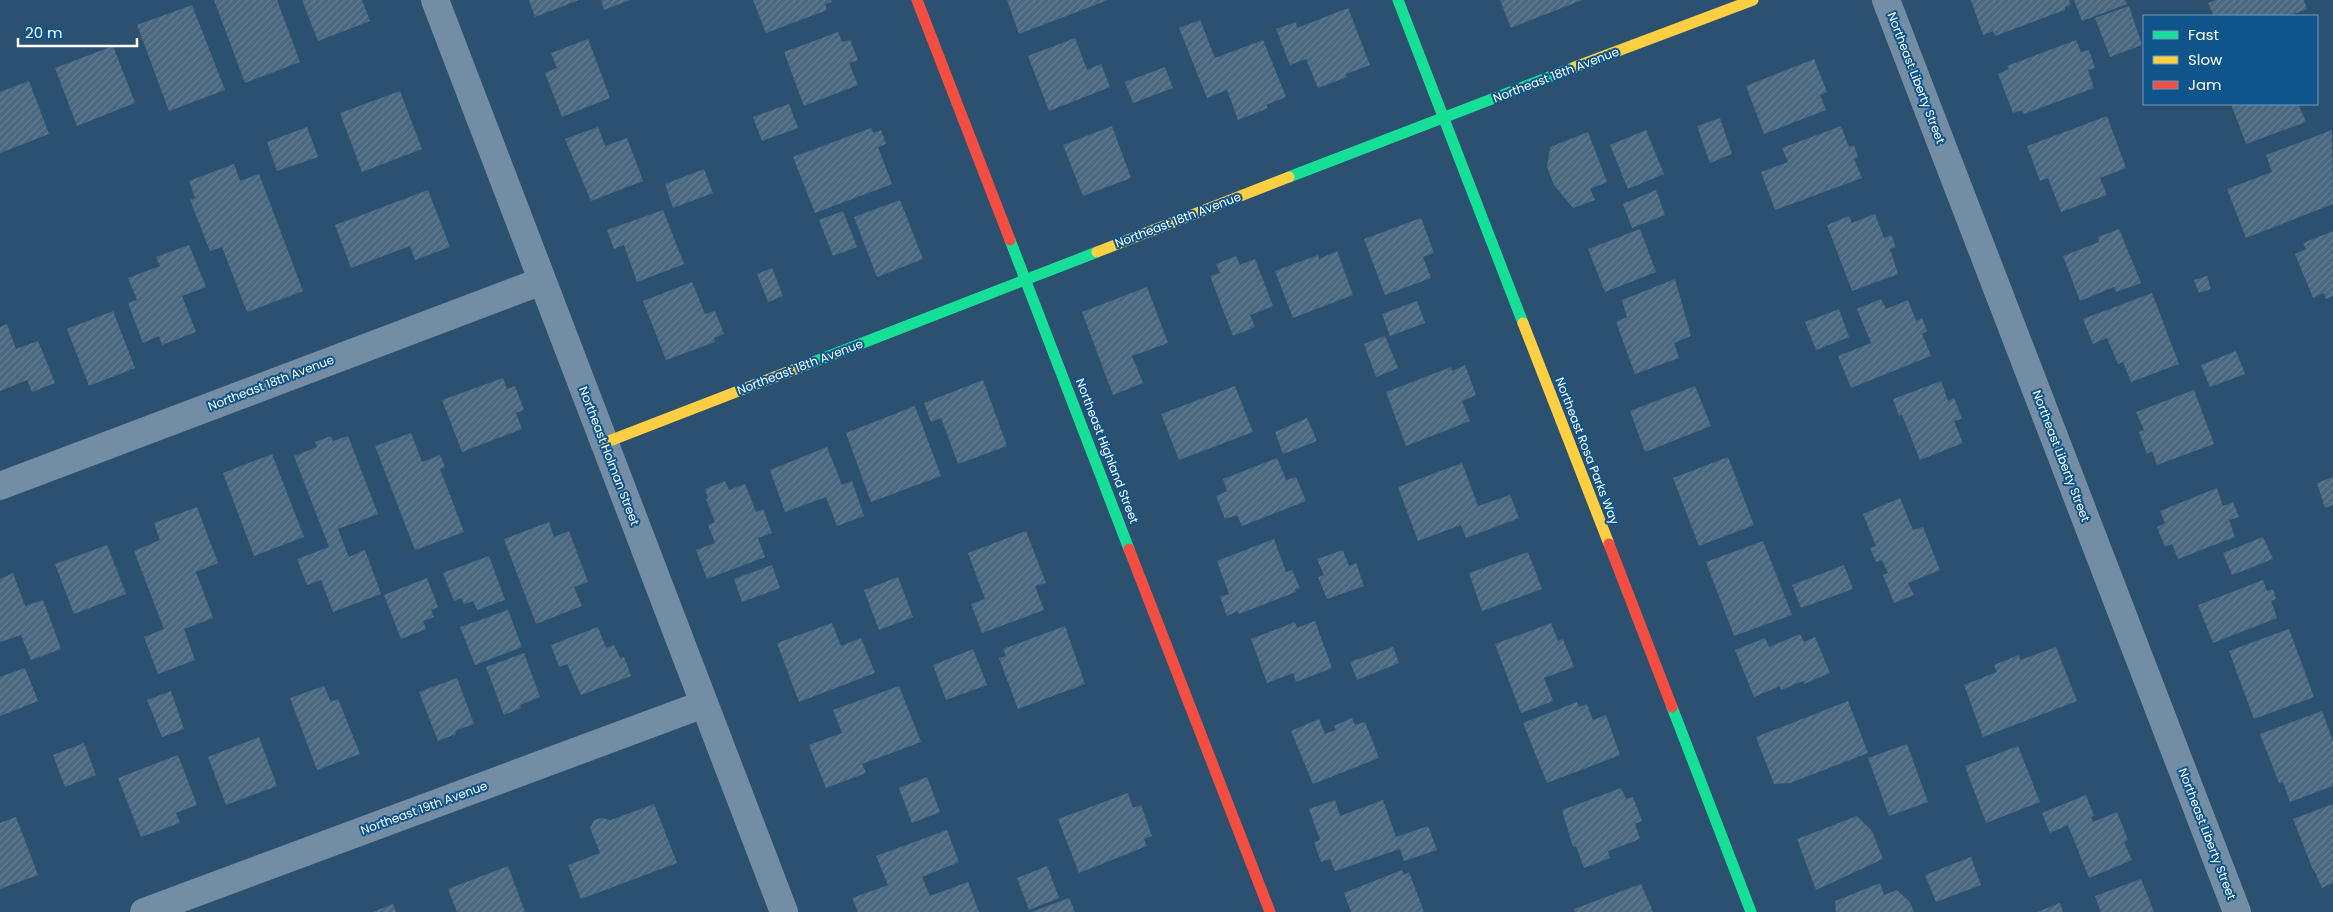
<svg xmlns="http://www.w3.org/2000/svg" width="2333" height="912" font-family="Poppins,sans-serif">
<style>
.building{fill:url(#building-hatch)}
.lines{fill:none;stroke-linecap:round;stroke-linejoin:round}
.street{stroke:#738da4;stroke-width:28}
.fast{stroke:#16e098;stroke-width:11}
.slow{stroke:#ffcf43;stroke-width:11}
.jam{stroke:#f24e42;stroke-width:11}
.labels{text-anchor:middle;stroke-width:4;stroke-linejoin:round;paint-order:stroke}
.street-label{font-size:12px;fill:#fff;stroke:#10548c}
</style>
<defs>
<pattern id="building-hatch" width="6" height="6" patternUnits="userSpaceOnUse" patternTransform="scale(1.25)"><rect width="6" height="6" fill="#49677f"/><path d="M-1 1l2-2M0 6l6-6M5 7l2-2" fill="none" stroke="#647e92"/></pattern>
</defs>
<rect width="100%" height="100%" fill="#2c5170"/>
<!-- building -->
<path class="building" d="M214,0H277L300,62L245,83Z
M302,0H362L370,21L318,41Z
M529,0H579L535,17Z
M601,0H630L604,10Z
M753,0H831L832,2L825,4L827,10L766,33Z
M1007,0H1108L1019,34Z
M1500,0H1582L1511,28Z
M1971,0H2069L2071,5L2065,7V10L1995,36L1993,31L1983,35Z
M2074,0H2125L2127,4L2082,21Z
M2216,0H2304L2307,9L2294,14L2295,16H2214L2208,3Z
M192,5L225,90L169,111L137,25Z
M2129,6L2142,45L2110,57L2095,18Z
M1348,8L1370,65L1346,74L1347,77L1318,88L1306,59L1290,65L1276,29L1296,22L1297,28Z
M1200,20L1215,58L1263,40L1286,97L1266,105L1268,108L1238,120L1227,90L1207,98L1179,28Z
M838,32L842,42L850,40L858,60L849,63L858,85L804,106L784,52Z
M1075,38L1087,70L1101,64L1110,87L1049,111L1028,56Z
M588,39L610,98L562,117L545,73L557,68L551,53Z
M2076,40L2081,52L2089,50L2095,68L2088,70L2094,88L2024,114L2022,110L2013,113L1998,74L2009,69L2007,66Z
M113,46L135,103L77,126L55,68Z
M1814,59L1827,92L1820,95L1826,110L1764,134L1746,86Z
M1165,67L1173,88L1133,103L1125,82Z
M29,81L49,134L0,153V92Z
M400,91L422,149L362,172L340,113Z
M789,104L798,128L762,141L753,117Z
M2231,104H2305L2299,106L2306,122L2246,144Z
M2107,116L2126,168L2100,178L2107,195L2061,212L2048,178L2040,181L2027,146Z
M1720,118L1732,154L1710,163L1697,126Z
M1112,126L1131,178L1083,196L1063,145Z
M1841,126L1849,147L1854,145L1858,157L1854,159L1862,178L1775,210L1761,172L1788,162L1782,148Z
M307,127L318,157L277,171L267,142Z
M598,127L605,146L627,138L643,181L591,201L565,139Z
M871,128L873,133L881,130L886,144L878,147L892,184L815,213L793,157Z
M1646,130L1664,174L1628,189L1610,145Z
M2332,130L2333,204L2246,238L2227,189L2272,172L2266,155Z
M1588,132L1607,182L1590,189L1595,200L1573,208L1554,185L1547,167L1550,147Z
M234,164L240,181L259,174L303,291L247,312L222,247L210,251L190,200L195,198L189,181Z
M704,169L713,193L673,208L665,184Z
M428,190L450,247L415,260L410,246L351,268L335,225Z
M1656,190L1665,215L1632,228L1623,204Z
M900,200L923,259L877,277L854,217Z
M663,210L684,264L637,282L624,245L614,249L607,230Z
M843,211L857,247L833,256L819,220Z
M1875,214L1884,238L1891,235L1896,247L1890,249L1898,274L1852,291L1827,225L1849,216L1852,223Z
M1421,218L1434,253L1423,257L1431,278L1385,295L1364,239Z
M1640,229L1656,272L1605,292L1588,249Z
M2119,229L2141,283L2116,292L2114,287L2080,301L2063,256L2099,242L2098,237Z
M2333,231V296L2326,299L2324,293L2313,298L2295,254L2306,249L2303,243Z
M189,245L206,287L182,296L196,332L162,345L159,336L143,343L128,303L137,300L128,278L160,266L156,257Z
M1337,251L1353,295L1293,318L1275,271L1318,255L1319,259Z
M1236,256L1240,265L1255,259L1273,306L1250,315L1255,327L1233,336L1210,276L1220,273L1216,264Z
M772,268L783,296L768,302L757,274Z
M2207,276L2211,289L2199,293L2194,280Z
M1675,279L1691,336L1674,343L1679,358L1635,374L1616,322L1627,317L1622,300Z
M692,282L705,314L715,311L724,334L714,338L715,342L666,360L643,301Z
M1147,287L1168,343L1132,356L1143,383L1113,395L1082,312Z
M2152,293L2179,364L2131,382L2123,362L2118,364L2107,338L2093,344L2083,319Z
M1881,299L1886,309L1908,300L1916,321L1922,318L1927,331L1922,334L1931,356L1851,388L1838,356L1871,343L1857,309Z
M1417,301L1425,323L1390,336L1382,314Z
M1839,309L1849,337L1816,350L1805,322Z
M113,311L135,368L89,386L67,329Z
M7,324L16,349L38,341L55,383L32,392L27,380L0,391V327Z
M1385,336L1398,368L1376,377L1364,344Z
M2236,351L2245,374L2210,387L2201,365Z
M1465,365L1476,395L1462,401L1470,421L1406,446L1386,392L1451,367L1452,371Z
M503,378L507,389L515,386L524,410L516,413L522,429L462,452L442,400Z
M983,380L1007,446L958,464L941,418L931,422L924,403Z
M1941,381L1948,401L1954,398L1962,419L1954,421L1963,443L1920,460L1902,415L1899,416L1893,399Z
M1235,386L1253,432L1179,460L1161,414Z
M1695,386L1711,426L1645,452L1630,411Z
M2194,390L2214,444L2157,465L2152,451L2147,454L2139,432L2144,430L2136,412Z
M915,406L941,476L871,502L846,433Z
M1307,418L1317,441L1283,454L1275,432Z
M411,433L422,462L440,455L445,467L440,469L464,532L415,550L375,446Z
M331,436L333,441L348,436L378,514L338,529L349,557L365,550L381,594L333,612L321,580L307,585L297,559L329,547L294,456L317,447L315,442Z
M827,447L842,485L852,481L864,516L837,526L826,497L785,512L770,470Z
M272,454L304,537L254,556L223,473Z
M1728,457L1754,525L1699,546L1673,478Z
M1277,458L1286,480L1296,477L1306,501L1242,526L1237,515L1225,519L1216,496L1227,491L1223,479Z
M1462,463L1478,506L1510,495L1519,518L1466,538L1461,525L1418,541L1398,487Z
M2333,477V505L2325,508L2317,483Z
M725,481L729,490L745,484L756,512L763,509L772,533L758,538L765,557L707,579L696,550L715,543L708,525L715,522L706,499L708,498L705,489Z
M2217,488L2223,506L2233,502L2239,517L2229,520L2235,537L2178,559L2172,544L2165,547L2157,527L2165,523L2160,511Z
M1900,498L1913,530L1923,527L1940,570L1908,583L1914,595L1894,603L1883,575L1888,573L1882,560L1876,562L1870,548L1876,546L1863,514Z
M197,507L218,563L196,572L213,618L184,629L195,660L158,674L144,637L164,629L134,551L160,540L154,523Z
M549,522L554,537L569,531L588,582L574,587L582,606L536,624L504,539Z
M1026,531L1046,583L1035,586L1044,610L982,633L971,604L985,599L968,553Z
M2263,537L2273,559L2232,575L2223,553Z
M1274,539L1286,572L1292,570L1300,588L1295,589L1296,592L1239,614L1237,611L1227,616L1220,597L1229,594L1217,561Z
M1763,541L1792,615L1734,636L1706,562Z
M107,545L126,594L74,614L55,564Z
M1343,550L1349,566L1356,563L1364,586L1327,599L1318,577L1324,575L1317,559Z
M1528,552L1542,589L1482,611L1469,573Z
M489,556L505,600L477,610L473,601L464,604L461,598L454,601L443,573Z
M772,565L780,588L742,602L734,579Z
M1844,565L1853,589L1801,608L1792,585Z
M13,573L25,606L43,600L61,649L31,660L21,635L0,642V579Z
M898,577L913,617L879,630L864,590Z
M427,578L438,607L431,610L434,617L423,621L426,629L401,639L384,595Z
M2263,580L2267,591L2273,589L2276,599L2271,601L2277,618L2213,643L2198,605Z
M508,610L522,647L475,665L460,627Z
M1315,621L1332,668L1296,682L1293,673L1267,683L1251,639L1295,622L1297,628Z
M832,623L841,646L861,638L875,673L799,702L777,643Z
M1551,623L1558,641L1563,639L1574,667L1544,678L1553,701L1521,713L1495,644Z
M1065,626L1085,684L1018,709L999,658L1006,656L1003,649Z
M598,627L606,648L614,645L620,658L624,657L631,676L581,695L567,664L559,667L551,645Z
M2289,629L2314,697L2254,719L2229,651Z
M1800,634L1804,642L1815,637L1830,673L1804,684L1803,681L1781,690L1780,686L1754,697L1735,650L1765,638L1769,647Z
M1393,647L1399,663L1357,680L1350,662Z
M2056,647L2077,701L1983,737L1964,685L1997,672L1994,665L2019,655L2020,660Z
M973,649L987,685L946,700L933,665Z
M524,653L540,697L520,705L521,708L504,715L486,667Z
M25,668L38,701L0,716V677Z
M457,678L474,724L455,731L456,734L438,741L419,692Z
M324,686L331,702L338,699L360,754L317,770L290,698Z
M899,686L921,742L862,764L866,773L826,788L809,745L842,733L833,710Z
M171,691L184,729L162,737L147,700Z
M1848,701L1868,753L1790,783L1774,784L1756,737Z
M1577,702L1579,707L1587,704L1593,720L1606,715L1620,755L1547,783L1523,723Z
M2322,711L2333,741V786L2290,802L2283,782L2279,783L2260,734Z
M1352,718L1355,725L1365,722L1379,758L1313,784L1291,731L1319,719L1325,734L1336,730L1334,726Z
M259,737L277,786L226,805L208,757Z
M84,743L96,775L65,787L53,755Z
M1907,744L1928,802L1889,816L1868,758Z
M2018,746L2040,802L1986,823L1965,766Z
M178,755L197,805L176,813L180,823L141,837L118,778Z
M927,777L940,812L912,823L899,788Z
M1621,788L1626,799L1633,797L1642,821L1635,824L1640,839L1608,851L1610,858L1584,868L1576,846L1573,847L1562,810Z
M1128,793L1133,808L1141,805L1152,836L1144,839L1147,846L1079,873L1058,819Z
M2086,795L2094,816L2091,817L2093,822L2117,812L2128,840L2124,842L2132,860L2089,878L2068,825L2050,833L2042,813Z
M1335,800L1340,816L1383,800L1396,837L1428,826L1437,850L1404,861L1400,849L1335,871L1330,859L1321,862L1314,842L1320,840L1309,809Z
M654,804L677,863L581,899L568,865L600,853L590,828L594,820L602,818L611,820Z
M2333,804V883L2322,888L2314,870H2313L2293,819Z
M1857,816L1872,831L1883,859L1816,890L1797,839Z
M16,817L38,875L0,889V823Z
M947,830L959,862L922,877L930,896L968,882L979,912H858L852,898L888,885L876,856Z
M1971,857L1981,885L1936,902L1925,875Z
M508,866L525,912H457L448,889Z
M1047,866L1059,898L1029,910L1017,878Z
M1402,870L1404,875L1409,872L1424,912H1351L1344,893Z
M2141,879L2154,912H2101L2095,896Z
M1880,883L1884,895L1897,890L1910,902L1914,912H1836L1835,901Z
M1641,884L1653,912H1575L1574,909Z
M1069,898L1075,912H1032Z
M2060,903L2063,912H2037Z
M393,904L396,912H373Z"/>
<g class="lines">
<!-- street -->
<path class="street" d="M435,0L784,912
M1886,0L2237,912
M0,486L542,281
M144,912L704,704"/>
<!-- fast -->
<path class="fast" d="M1398,0L1523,323
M1289,177L1575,67
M1010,240L1129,549
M811,363L1097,252
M1672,707L1751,912"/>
<!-- slow -->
<path class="slow" d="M1575,67L1753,0
M1097,252L1289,177
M1523,323L1609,544
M604,443L811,363"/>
<!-- jam -->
<path class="jam" d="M917,0L1010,240
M1609,544L1672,707
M1129,549L1270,912"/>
</g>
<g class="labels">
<!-- street labels -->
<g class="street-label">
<text transform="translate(1556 75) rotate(-21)" y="4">Northeast 18th Avenue</text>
<text transform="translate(1916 78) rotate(69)" y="4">Northeast Liberty Street</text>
<text transform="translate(1178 220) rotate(-21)" y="4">Northeast 18th Avenue</text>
<text transform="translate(800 367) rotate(-21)" y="4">Northeast 18th Avenue</text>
<text transform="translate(271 383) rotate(-21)" y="4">Northeast 18th Avenue</text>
<text transform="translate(1107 451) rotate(69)" y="4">Northeast Highland Street</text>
<text transform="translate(1587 451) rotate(69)" y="4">Northeast Rosa Parks Way</text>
<text transform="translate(609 456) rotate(69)" y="4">Northeast Holman Street</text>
<text transform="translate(2061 456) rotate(69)" y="4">Northeast Liberty Street</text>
<text transform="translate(424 808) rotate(-20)" y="4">Northeast 19th Avenue</text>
<text transform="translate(2207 834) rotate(69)" y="4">Northeast Liberty Street</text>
</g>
</g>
<!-- legend -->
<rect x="2143" y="15" width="175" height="90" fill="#10548c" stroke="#7098ba"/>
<rect x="2153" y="31" width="25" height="8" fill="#16e098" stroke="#7098ba"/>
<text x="2188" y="40" font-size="15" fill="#ffffff">Fast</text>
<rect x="2153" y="56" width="25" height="8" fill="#ffcf43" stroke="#7098ba"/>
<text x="2188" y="65" font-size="15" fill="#ffffff">Slow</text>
<rect x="2153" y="81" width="25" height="8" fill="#f24e42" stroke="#7098ba"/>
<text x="2188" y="90" font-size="15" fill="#ffffff">Jam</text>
<!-- scale -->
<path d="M18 38v8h119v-8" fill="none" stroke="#ffffff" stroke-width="2.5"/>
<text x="25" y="38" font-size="15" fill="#ffffff" stroke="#10548c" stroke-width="4" paint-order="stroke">20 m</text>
</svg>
